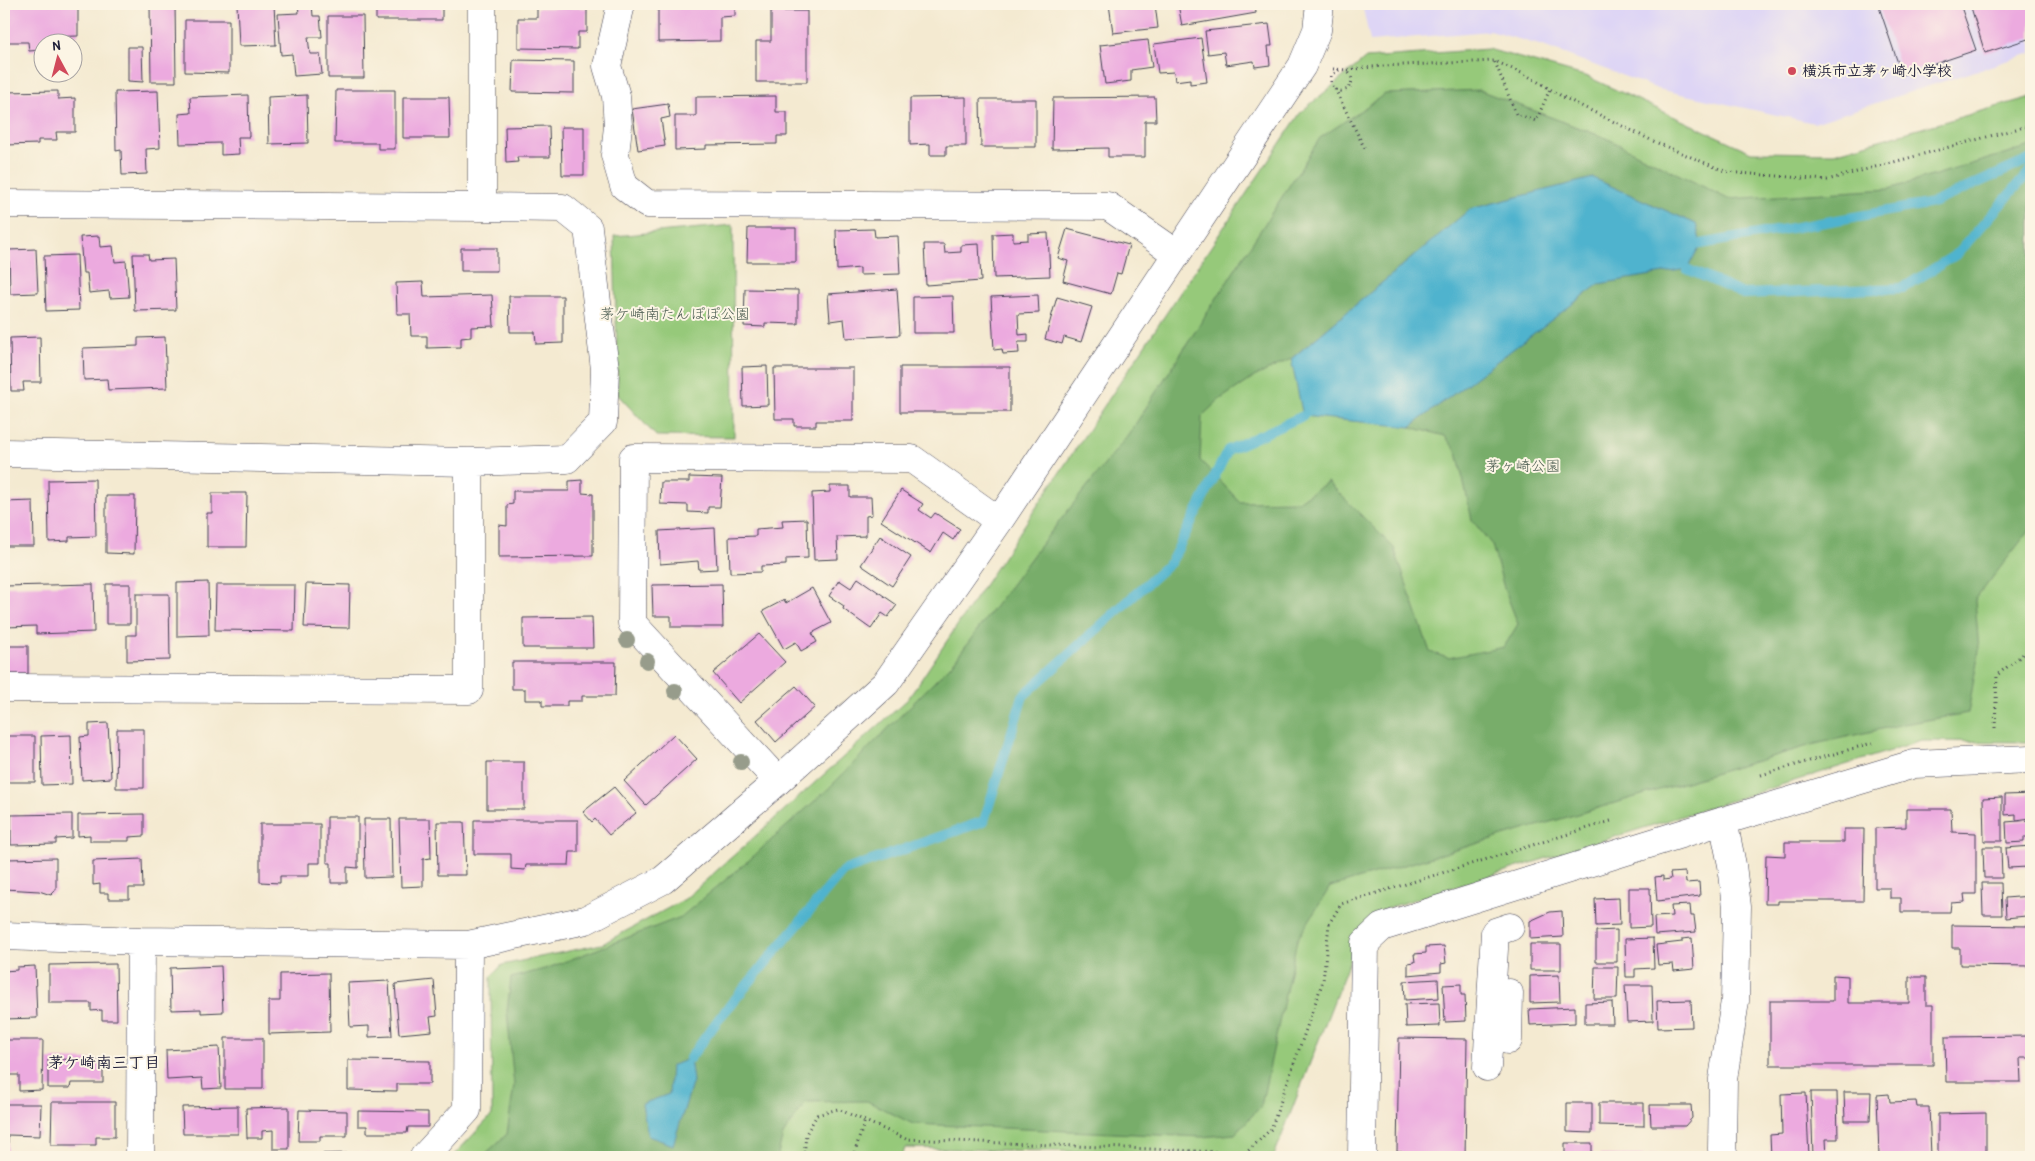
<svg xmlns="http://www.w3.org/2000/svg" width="2035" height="1161" font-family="'Patrick Hand','Klee One',sans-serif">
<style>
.built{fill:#ded5f5}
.green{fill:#96c97a;stroke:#5c765a}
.forest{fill:#78ad6a;stroke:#4d6852;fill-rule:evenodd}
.water{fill:#4fb3ce;stroke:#386a84}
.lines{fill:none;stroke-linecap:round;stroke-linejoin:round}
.stream{stroke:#4fb3ce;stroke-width:10}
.building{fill:#ecaadf}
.minor-casing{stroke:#424052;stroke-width:29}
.path{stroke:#424052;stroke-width:3;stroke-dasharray:1 4;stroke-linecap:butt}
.minor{stroke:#fff;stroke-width:28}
.tree{fill:#979c8b}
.poi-dot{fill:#d1495b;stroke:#fcf5e5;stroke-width:2}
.labels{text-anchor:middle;stroke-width:4;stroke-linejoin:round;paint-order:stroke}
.poi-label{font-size:15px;font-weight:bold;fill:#22223b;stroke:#fcf5e5;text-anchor:start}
.park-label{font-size:15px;fill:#4b5c51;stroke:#fcf5e5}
.neighbourhood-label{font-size:16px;font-weight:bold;fill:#22223b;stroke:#fcf5e5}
</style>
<rect width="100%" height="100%" fill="#fcf5e5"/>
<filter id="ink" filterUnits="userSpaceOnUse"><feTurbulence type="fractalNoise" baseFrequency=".02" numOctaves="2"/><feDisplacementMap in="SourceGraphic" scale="10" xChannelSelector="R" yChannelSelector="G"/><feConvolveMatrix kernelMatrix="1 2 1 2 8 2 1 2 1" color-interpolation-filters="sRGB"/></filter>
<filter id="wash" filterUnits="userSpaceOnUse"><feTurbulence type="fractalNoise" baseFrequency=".0096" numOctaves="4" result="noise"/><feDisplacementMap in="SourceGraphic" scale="20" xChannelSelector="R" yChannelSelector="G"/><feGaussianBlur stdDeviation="1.12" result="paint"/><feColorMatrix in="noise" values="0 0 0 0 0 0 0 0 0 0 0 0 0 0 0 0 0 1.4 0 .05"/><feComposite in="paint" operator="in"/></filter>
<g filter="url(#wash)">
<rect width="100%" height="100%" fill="#f4ead1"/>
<!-- built -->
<path class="built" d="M1362,4H2031V53L1814,123L1658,89L1543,46L1490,31L1370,41Z"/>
<!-- green -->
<path class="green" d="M1488,49L1588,77L1751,152L1834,153L2031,97V742L1922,741L1381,910L1359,936L1274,1156L905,1148L902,1157H452L492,1115L491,977L502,965L602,944L685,899L908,699L1301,112L1366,58Z
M733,225L734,437L656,436L618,395L614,236Z"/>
<!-- forest -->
<path class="forest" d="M1479,90L1606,138L1728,199L1889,189L2031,146V528L1975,600L1979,650L1968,713L1904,724L1815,744L1330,887L1297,940L1261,1106L1235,1134L1202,1137L913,1124L867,1101L806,1102L783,1135L777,1157H482L507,1134L514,1085L507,1011L511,978L548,968L681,917L748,861L828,789L953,663L1039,547L1129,434L1320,138L1385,94ZM1419,252L1568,306L1410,427L1445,436L1457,452L1472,520L1492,545L1504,588L1518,624L1504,647L1448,658L1430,652L1394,548L1328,482L1298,501L1240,502L1200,460L1202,416L1219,400L1254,377L1291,359Z"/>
<!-- water -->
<path class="water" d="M1593,178L1696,224L1701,244L1687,269L1599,284L1410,427L1303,416L1291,359L1470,209Z
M690,1058L693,1081L673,1145L648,1136L642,1104L669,1094L671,1066Z"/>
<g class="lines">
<!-- stream -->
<path class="stream" d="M1701,244L1933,203L2031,159
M1687,269L1743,294L1903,288L1957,254L2031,170
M690,1058L721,1016L843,871L984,821L1023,696L1171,562L1228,450L1303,416"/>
</g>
<g id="blocks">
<!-- building -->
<path class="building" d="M4,4H78V36L46,37V42H42V50L29,51L28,42H4Z
M150,4H175L176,82H151Z
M237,4H274L276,45L239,46Z
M298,4H312L313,16H320L322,37H308L310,54H320L322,74L294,76L292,54L281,55L278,14L299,13Z
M376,4H442V20H376Z
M658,4H735V16L720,17V41L658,42Z
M1109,4H1155L1158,28L1113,33Z
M1178,4H1255L1256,13L1182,26Z
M1878,4H1960L1976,50L1902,75Z
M1970,4H2031V38L1985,53Z
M537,8H587V32H578V49L518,48V18H537Z
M771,11H807V82H756V41H771Z
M328,16H363L364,78H328Z
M185,20H229V73L185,72Z
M1269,24L1272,46H1268L1270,65L1255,67L1254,61L1226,65L1224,52L1208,54L1205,31Z
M1201,38L1207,82L1190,84V79L1175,81L1174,72L1158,73L1154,44Z
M1148,40L1152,67L1131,70V81L1105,84L1100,45Z
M128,47H142L143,82L128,81Z
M513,60L574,61V93L512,92Z
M336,90H395V149H378V143H335Z
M58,91V99L75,98V132H56L57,140H38V144L5,145L4,92Z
M158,91L160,148L146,149L147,174L122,175L121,150L116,151L115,92Z
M248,95L249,137H238L239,154L221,155V143L180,144L179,114L191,113L190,97Z
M307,95L308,143L269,144L268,97Z
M776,96V112H787V136H777V144L706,145V149L675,150V116H696V97Z
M403,97H449L450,138H403Z
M966,97V146H946V155H930V144L910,145V98Z
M1155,97L1156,121H1145V157H1108V148L1052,149L1053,98Z
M980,99H1036V147H981Z
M668,104L670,117L661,119L665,146L638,150L632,109Z
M549,126L550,157H517L518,162L506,163L505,127Z
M561,127H584V175H562Z
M748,228H796V262H747Z
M874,229L875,237L898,236L900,274L860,275V268L837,270L836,230Z
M1067,229L1129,245L1121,274L1117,273L1111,294L1063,281L1068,261L1058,258Z
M1013,233V241L1028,240V234L1048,233L1050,276L994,278L993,234Z
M99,236L100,247L113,246L115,262L126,261L129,297L110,298L109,291L89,293L87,273H83L80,237Z
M924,244H944L945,253L961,252V245L979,244L981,281L926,285Z
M461,248H497V271H461Z
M36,249L38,293L10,294L9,250Z
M133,254H148L149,260L174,259L176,310L135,311Z
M77,255L79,310L46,311L44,256Z
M423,282L424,297L492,295L494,326L471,327V337L461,338V347L427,348V336H411L410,314H397L396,283Z
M745,289L798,290V324L765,323V327L744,326Z
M897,289L900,335L846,338L844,319L830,321L828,294Z
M1038,295L1039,313L1018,314L1019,335L1028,334V342H1018L1019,353L1003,354L1002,349L994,350L991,297Z
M509,296H563V343L536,344L535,332H510Z
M953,296L954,333H913V297Z
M1057,297L1092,307L1081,342L1064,337L1062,344L1045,339Z
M40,337L41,382H23L24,391H11L10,338Z
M165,337L167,388L108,390L107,379L84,380L83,348L138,346V338Z
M767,366L768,405L743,406L742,367Z
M900,367H1010V412H900Z
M774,368H853V421H816V426H794V419H775Z
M689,477L722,478L720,507H708V513L688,512V505L660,504L661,482H689Z
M95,479L96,536L69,537V541L49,542L48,480Z
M582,480V493L593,494V556L499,557V525L507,526V505L513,504V491H569V481Z
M830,486H850V497H871L872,515L866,516V536L837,537L838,559L814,560L812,493L830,492Z
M901,490L923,504L919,510L931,518L935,513L960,529L953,540L943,533L931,553L881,521Z
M212,493H247L246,547H207V513H212Z
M106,496H135L134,554L106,553Z
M33,501L34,546H4V502Z
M807,519L808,558L786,559V565L761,566V572L730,573L729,537L756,536V529L783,527L782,520Z
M715,528L717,569L699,570L698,561L660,564L659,531Z
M880,536L911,557L892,586L861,565Z
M858,578L897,605L888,617L882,613L871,629L843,609L844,606L829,596L839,580L851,588Z
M208,582L209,635L177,636V583Z
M93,584L94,632L36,634V626L5,627L4,586Z
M106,584H130V624H106Z
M306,584L350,585L349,628L304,627Z
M722,584L723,627H671V616H653L652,585Z
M216,585H295L294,631L215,630Z
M812,588L831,623L812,633L817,642L801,651L796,642L784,649L763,611L784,600L786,603Z
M136,594H169L170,660L127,661V635H136Z
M592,617L593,648H523V618Z
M759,634L785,662L739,703L713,673Z
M4,646H28V674H4Z
M512,662H616L615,696H582V701H567V706H542V700H525V689H512Z
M796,686L815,707L776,742L757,720Z
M108,723L111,778L82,780L80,737L89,736V724Z
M117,729H144V788H116Z
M674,734L697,759L646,805L624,781Z
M71,735L72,784L42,785L41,736Z
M4,736H35V782H4Z
M487,762H524V809H487Z
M614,787L636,813L609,835L595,819L592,822L583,812Z
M2031,794V818L2016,820V814L2005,815V795Z
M2002,797V841H1984L1983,798Z
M1906,809H1951L1952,832L1976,833V894H1964L1965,902L1951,903L1950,912H1901V898H1890V888H1875V828L1906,827Z
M72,814V838L56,839V844L11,845V815Z
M144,814V836L129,837V841H90V835L78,836V815Z
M327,817H358V868L347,867V883H331V863H327Z
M364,819H391L392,877L365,878Z
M399,819H430L431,858L423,859V886L401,887Z
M474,820H578V852H570L569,865H526L525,870L511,869V854H474Z
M2031,820V837H2024V842L2007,843L2006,822Z
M437,822H464L466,875H438Z
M260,824H320V863H309V876H280V883L260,882Z
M1844,829H1864L1863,901H1778V904H1765L1766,855L1785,856V842H1844Z
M2031,846V862H2028V867L2008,868L2006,848Z
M1983,847H2001L2002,878H1984Z
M56,858V890L51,895L39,891L4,889L6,859Z
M142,859L143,888H129V899H108V893H100V884L93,885V861Z
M1685,872L1686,883L1699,882L1700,896L1657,901L1655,877L1663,876V880L1671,879L1670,873Z
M1982,883H2001L2002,915H1983Z
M1629,888H1650L1651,927L1629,928Z
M2031,896V911H2026V916L2006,918L2005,898Z
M1619,898L1620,925L1596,926L1595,899Z
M1690,905L1691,916H1694L1696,932L1655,935L1654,917L1672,916L1671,906Z
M1562,911L1563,937L1530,939V921L1550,912Z
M1952,925L2031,926V966L1960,965V948H1952Z
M1617,930V962H1596V931Z
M1653,938L1654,968L1635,969V977H1626L1625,939Z
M1692,938L1694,969L1674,971L1673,964L1658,965L1656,945L1682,942V939Z
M1530,944H1561V970H1530Z
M1444,946L1446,963L1441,964V972L1408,975V963L1415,962L1414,954L1426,953V947Z
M116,964L117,1020H102V1010L91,1011V1003H49V965Z
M35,966L37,1018L4,1019V971L17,970V967Z
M221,966L223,1012L201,1013V1009L171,1010L170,968Z
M1595,967H1618L1617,999H1594Z
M329,973L330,1032L269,1034V1001H280V974Z
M1559,975L1560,1002L1530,1003V976Z
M1833,975L1848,976V1003H1909V977H1926V1005H1933V1065H1770V1001H1833Z
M1438,979L1439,998L1405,1000L1404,981Z
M434,980L437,1016L430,1017L432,1031L399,1034L395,984Z
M389,981L392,1036L369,1037V1026L350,1027L348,983Z
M1461,984V995H1465L1466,1021L1445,1022L1443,985Z
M1625,985H1652L1653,1021L1627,1022Z
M1691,1000L1692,1027L1658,1028L1657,1001Z
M1612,1002L1613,1024H1585V1003Z
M1439,1003L1440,1026L1406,1027L1405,1004Z
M1575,1007V1023L1530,1025L1529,1009Z
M2031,1036V1058H2020L2021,1082H1946L1945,1037Z
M225,1038H263V1089H225Z
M1399,1038L1467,1039L1465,1157H1402V1152H1397Z
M4,1040H43L42,1090L19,1091V1075H6V1064H4Z
M219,1047L221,1088L203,1089L202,1078L167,1080L166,1050Z
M48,1059L103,1060V1083H71L70,1088H48Z
M348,1060L430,1061V1084H397V1091L348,1090Z
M1811,1092H1837L1838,1139H1826L1827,1157H1813Z
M1844,1092H1871L1870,1121H1845Z
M1806,1093L1809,1157H1771L1770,1135L1782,1134L1781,1094Z
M1889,1094L1890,1102L1916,1101L1917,1107H1929L1931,1156L1879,1157L1877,1095Z
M52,1102H115V1137H96V1145H51Z
M1567,1103H1592V1133L1567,1132Z
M1599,1103H1644V1126L1599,1125Z
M4,1104H41L40,1136L8,1135V1153H4Z
M1650,1105H1691L1692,1118L1685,1126H1651Z
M238,1106V1134H183L182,1107Z
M289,1107V1149H273V1130L262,1131V1138H247L246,1108Z
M299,1110L347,1111V1136H320V1141H298Z
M358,1111L428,1112V1127H408L407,1133H367V1126H358Z
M1986,1113V1157H1938V1114Z
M1565,1143H1592V1157H1565Z
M368,1153V1157H293V1154Z
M1650,1154H1691V1157H1650Z
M245,1155H287V1157H245Z
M1600,1155H1643V1157H1600Z"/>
</g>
</g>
<g filter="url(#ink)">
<use href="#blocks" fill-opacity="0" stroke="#424052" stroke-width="1"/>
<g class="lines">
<defs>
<path id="minor" d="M621,4L607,66L616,96L618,126L615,155L624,186L647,204L1108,206L1177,254
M4,204L482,207V4
M4,453L469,462L567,459L603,422L605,369L588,228L563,208L482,207
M4,688L469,690V462
M778,781L632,623L633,458L912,459L999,521
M1723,821L1732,865L1737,907L1735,1001L1723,1079L1722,1149L1724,1157
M4,936L141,941L468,945L586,920L663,880L778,781L886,683L999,521L1302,66L1317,30L1320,4
M1508,1040L1509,993
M1487,1067L1495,932L1510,927
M140,1157L141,941
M424,1157L467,1110L468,945
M1362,1157L1365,943L1382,927L1723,821L1914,764L2031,759"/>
</defs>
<!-- minor casing -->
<use href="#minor" class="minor-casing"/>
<!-- path -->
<path class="path" d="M1495,62L1516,114L1536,121L1550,89
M1333,69L1347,70L1381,66L1495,61L1528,76L1565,98L1655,142L1727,172L1827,180L2031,125
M1339,70L1331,76V82L1335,89L1341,91L1349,89C1353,81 1353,77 1347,71
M1335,89L1365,149
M1995,728L1997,675L2031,648
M1761,775L1872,743
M804,1157L806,1134L817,1115L838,1109L906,1139L1246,1153L1271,1129L1323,981L1329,924L1341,904L1614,820
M853,1157L865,1120"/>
<!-- minor -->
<use href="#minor" class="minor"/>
</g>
<!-- trees -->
<g class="tree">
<circle cx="627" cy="640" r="8"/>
<circle cx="647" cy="661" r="8"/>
<circle cx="675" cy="691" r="8"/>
<circle cx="741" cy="762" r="8"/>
</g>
</g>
<!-- markers -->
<circle class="poi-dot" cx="1792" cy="71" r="5"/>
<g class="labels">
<!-- poi labels -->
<g class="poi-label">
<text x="1802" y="76">横浜市立茅ヶ崎小学校</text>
</g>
<!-- park labels -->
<g class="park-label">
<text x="675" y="319">茅ケ崎南たんぽぽ公園</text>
<text x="1523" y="471">茅ヶ崎公園</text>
</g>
<!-- neighbourhood labels -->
<g class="neighbourhood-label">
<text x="104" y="1068">茅ケ崎南三丁目</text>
</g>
</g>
<!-- margin -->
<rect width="2035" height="1161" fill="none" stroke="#fcf5e5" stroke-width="20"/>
<!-- north arrow -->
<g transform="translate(58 58) rotate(353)"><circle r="24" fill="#fcf5e5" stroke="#a5a1a1"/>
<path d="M0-4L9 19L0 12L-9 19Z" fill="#d1495b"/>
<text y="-8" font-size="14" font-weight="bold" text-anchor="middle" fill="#22223b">N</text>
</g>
</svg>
